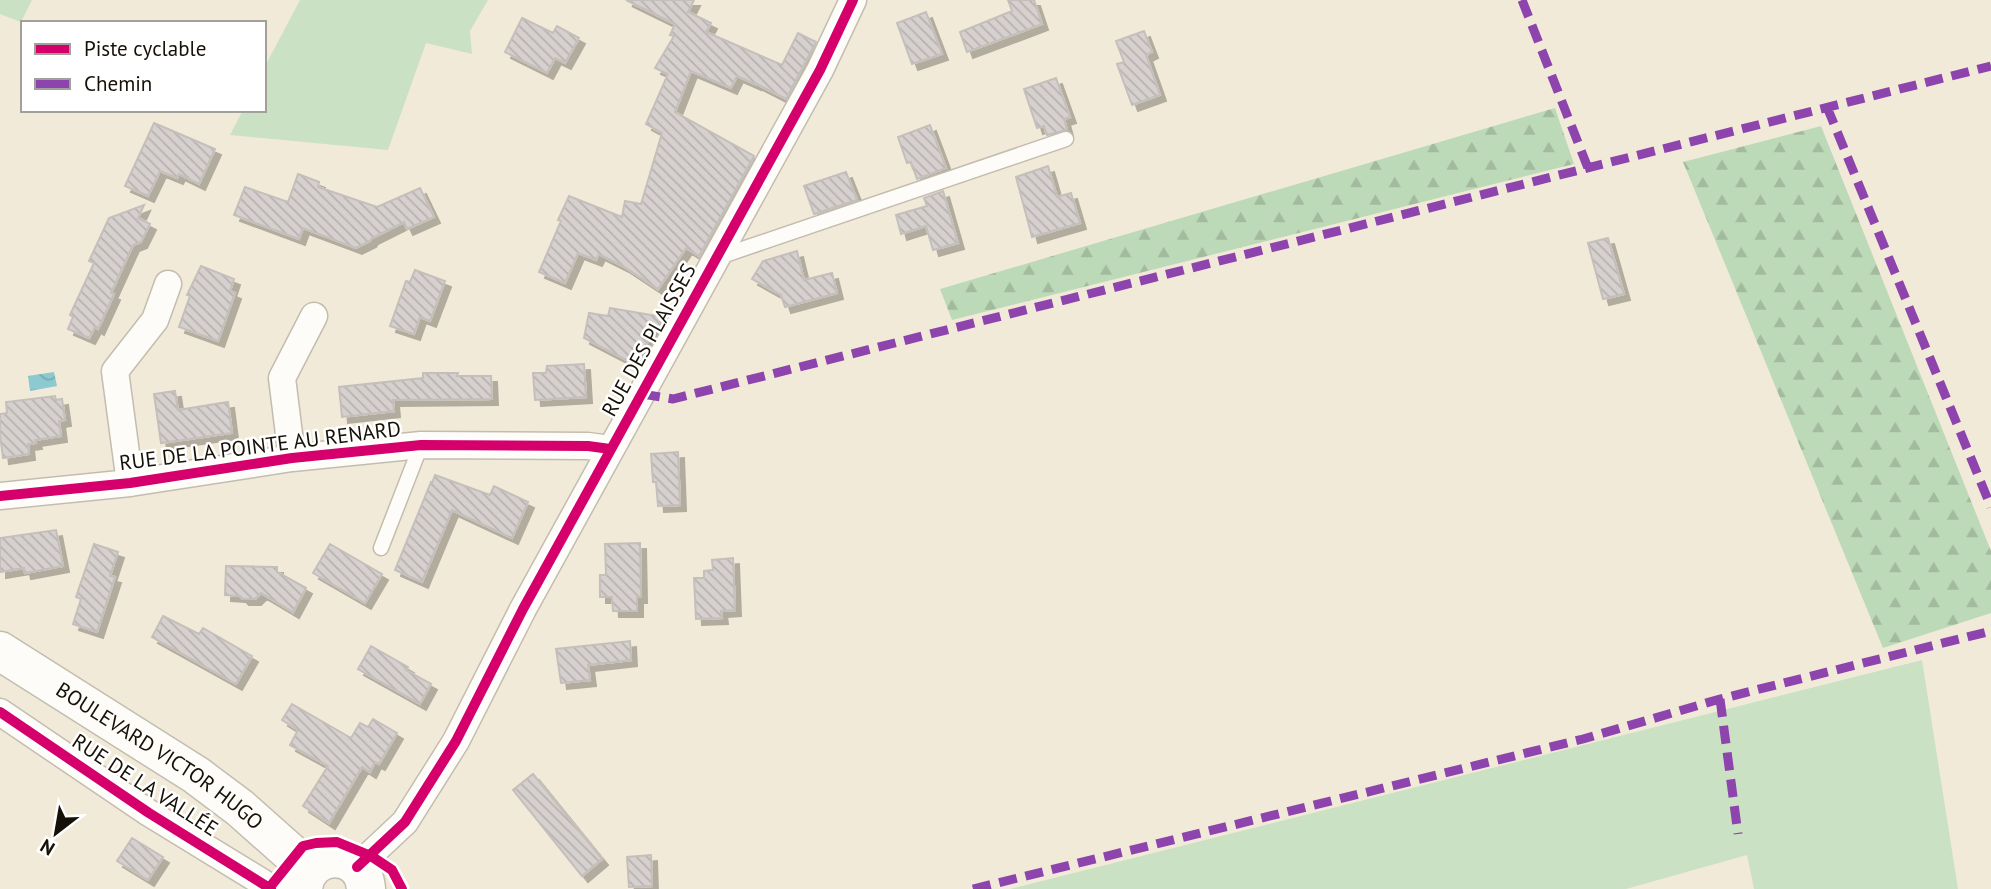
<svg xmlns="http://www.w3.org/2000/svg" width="1991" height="889" font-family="'PT Sans',sans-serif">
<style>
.green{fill:#cae1c4}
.forest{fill:url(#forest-firs)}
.water{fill:url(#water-waves)}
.building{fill:url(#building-back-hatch);stroke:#c5bfbc;stroke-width:2;filter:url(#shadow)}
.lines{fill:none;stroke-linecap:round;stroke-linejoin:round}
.lane-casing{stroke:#c3bdaf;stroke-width:17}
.street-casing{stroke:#c3bdaf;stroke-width:29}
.secondary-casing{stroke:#c3bdaf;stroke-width:41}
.lane{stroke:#fdfcf9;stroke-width:14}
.street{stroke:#fdfcf9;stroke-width:26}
.secondary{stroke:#fdfcf9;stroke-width:38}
.quiet{stroke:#8e44ad;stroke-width:9;stroke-dasharray:18 9;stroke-linecap:butt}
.cycleway-casing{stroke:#fff;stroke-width:15}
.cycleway{stroke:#d6006c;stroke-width:10}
.labels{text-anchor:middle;stroke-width:5;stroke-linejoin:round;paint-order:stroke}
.street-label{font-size:21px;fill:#161106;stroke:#fff}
</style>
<defs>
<pattern id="forest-firs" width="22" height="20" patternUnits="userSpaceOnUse" patternTransform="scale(1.75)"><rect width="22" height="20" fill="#bddab8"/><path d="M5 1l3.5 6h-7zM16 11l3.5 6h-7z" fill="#a2ba9d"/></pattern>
<pattern id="water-waves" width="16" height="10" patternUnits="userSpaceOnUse" patternTransform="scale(1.75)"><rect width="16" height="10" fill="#8cc9d0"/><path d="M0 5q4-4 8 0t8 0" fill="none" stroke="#78acb1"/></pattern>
<pattern id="building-back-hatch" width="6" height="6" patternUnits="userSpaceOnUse" patternTransform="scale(1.75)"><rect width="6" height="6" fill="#d6d0ce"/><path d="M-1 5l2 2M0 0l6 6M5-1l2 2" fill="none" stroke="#b7b2af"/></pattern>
<filter id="shadow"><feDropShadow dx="6" dy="6" stdDeviation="0" flood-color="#0004"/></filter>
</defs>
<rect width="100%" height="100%" fill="#f2ead8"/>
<!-- green -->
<path class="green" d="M0,0H32L21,22L0,14Z
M300,0H488L470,31L472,54L426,43L388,150L230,135L243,110H264V68Z
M1922,660L1958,889H1754L1747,855L1626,889H1010Z"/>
<!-- forest -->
<path class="forest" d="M1555,108L1574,164L952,320L940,289Z
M1821,126L1991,551V613L1883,648L1683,162Z"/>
<!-- water -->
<path class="water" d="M54,372L57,386L30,391L28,376Z"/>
<!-- building -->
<path class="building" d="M626,0H694L688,12L711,23L706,32L782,65L798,33L816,42L786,99L755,83V84L737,76L731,88L691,71L675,112L754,156L699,256L686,248L658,289L623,266L599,254L596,260L578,253L565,283L539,272L561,221L558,220L569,196L622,217L625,201L641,204L662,133L646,124L668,74L655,68L674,36L670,35L675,24Z
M1008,0H1034L1042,24L967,52L960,32L1012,11Z
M926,12L942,54L912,64L897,23Z
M522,18L553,33L557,26L579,38L565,63L555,58L547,73L505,52Z
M1144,31L1152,52L1146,55L1160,95L1132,105L1117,64L1124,62L1116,41Z
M1056,78L1070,117L1064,119L1067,130L1047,135L1044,126L1037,128L1024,89Z
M154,123L215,149L199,184L179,174L177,178L160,171L148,196L125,186Z
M930,125L946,168L917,179L911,162L907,163L898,137Z
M1048,166L1057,197L1071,193L1080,223L1032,237L1016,177Z
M846,172L857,200L814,214L804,186Z
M298,174L319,182L318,187L377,207L420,188L434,217L407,229L404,222L372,238L370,241L356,248L303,228L299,239L234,215L245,187L288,202Z
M943,191L958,243L933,250L926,226L901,234L896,215L927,206L924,198Z
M144,205L138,218L150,224L141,242L133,245L111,293L114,294L98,329L95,327L89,338L68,329L73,317L70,315L94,263L89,261L109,218Z
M1608,238L1624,294L1603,299L1588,243Z
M797,251L804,280L832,273L837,293L785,307L781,295L752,279L763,261Z
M201,266L234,279L230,291L235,293L218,341L179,327L190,296L187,295Z
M415,270L445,281L430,321L420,317L414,334L390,326L406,281L410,282Z
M610,308L663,317L634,364L584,338L589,313L608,316Z
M584,364L586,397L535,400L533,373H546L547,366Z
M423,373H458L457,376H491L492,399L393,400L394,411L342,417L339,387L423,378Z
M175,391L178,410L228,402L232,433L161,443L154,394Z
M55,396L56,400L62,399L65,420L59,421L61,436L35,440L36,443L28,444L29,454L3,458L0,435V414L7,413L6,402Z
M678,452L680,505L658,506L656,482H653L651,454Z
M435,475L490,495L494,486L528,502L512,538L452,510L422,582L395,570L431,482L432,483Z
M56,530L63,566L25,573L24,568L0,572V538Z
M640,543L641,597H637V611H613L612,597H600V575H606L605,544Z
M94,544L118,552L110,576L115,577L97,632L73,624L81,599L76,597Z
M330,544L382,574L365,603L313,573Z
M733,558L735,610L721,611L722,618L696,619L694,578H704V571L713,570L712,560Z
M226,566L277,567V572L306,588L293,612L261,593L255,599H243L240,596L225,595Z
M163,616L199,634L203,628L252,656L236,684L152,637Z
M630,641L631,660L588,665L590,680L561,683L556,649Z
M371,646L408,667L406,670L431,684L420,704L358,669Z
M292,704L351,738L360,723L368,727L373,719L397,733L379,764L375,762L370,772L362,767L329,823L303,806L328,766L290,745L298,730L282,720Z
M533,774L602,859L582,876L513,790Z
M132,838L163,857L148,880L117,861Z
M651,855L652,886L629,887L627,857Z"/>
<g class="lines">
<defs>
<path id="lane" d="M719,257L1066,139
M381,548L421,445"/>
<path id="street" d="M292,458L282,378L314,316
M130,483L115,371L155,320L168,284
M0,496L130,483L292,458L421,445L588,446L610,449
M0,712L149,813L270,887L286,889
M357,867L405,822L456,741L523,609L820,70L853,0"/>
<g id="secondary">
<path id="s1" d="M0,651L196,775L240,808L294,856L311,869"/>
<path d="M303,889C307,848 363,848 366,889"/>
</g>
</defs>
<!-- lane casing -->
<use href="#lane" class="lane-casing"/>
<!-- street casing -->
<use href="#street" class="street-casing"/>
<!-- secondary casing -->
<use href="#secondary" class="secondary-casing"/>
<!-- lane -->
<use href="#lane" class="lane"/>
<!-- street -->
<use href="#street" class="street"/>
<!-- secondary -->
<use href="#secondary" class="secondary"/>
<!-- quiet -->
<path class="quiet" d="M1522,0L1588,168
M1827,107L1991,507
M642,394L673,399L1991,66
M1720,699L1738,834
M973,889L1583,739L1720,699L1991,631"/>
<defs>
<path id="cycleway" d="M0,496L130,483L292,458L421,445L588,446L610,449
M0,712L149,813L271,889
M357,867L405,822L456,741L523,609L820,70L853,0
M270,887L303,846L316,843L337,842L371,856L392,870L402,889"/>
</defs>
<!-- cycleway casing -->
<use href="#cycleway" class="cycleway-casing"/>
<!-- cycleway -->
<use href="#cycleway" class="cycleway"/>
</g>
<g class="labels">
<!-- street labels -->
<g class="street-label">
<text transform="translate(649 340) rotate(-61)" y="7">RUE DES PLAISSES</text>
<text transform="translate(260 446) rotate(-7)" y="7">RUE DE LA POINTE AU RENARD</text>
<text dy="7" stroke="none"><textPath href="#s1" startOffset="191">BOULEVARD VICTOR HUGO</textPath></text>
<text transform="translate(145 785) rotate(33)" y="7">RUE DE LA VALLÉE</text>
</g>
</g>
<!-- legend -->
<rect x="21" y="21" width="245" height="91" fill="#ffffff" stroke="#a2a09b" stroke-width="2"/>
<rect x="35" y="44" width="35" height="10" fill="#d6006c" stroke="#a2a09b" stroke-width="2"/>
<text x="84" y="56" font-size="21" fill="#161106">Piste cyclable</text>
<rect x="35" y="79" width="35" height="10" fill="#8e44ad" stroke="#a2a09b" stroke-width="2"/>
<text x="84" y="91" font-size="21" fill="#161106">Chemin</text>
<!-- north arrow -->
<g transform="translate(56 833) rotate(211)" stroke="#ffffff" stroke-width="5" paint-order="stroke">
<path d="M0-5L12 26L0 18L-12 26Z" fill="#161106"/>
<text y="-10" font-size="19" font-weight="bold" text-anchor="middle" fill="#161106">N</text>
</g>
</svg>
